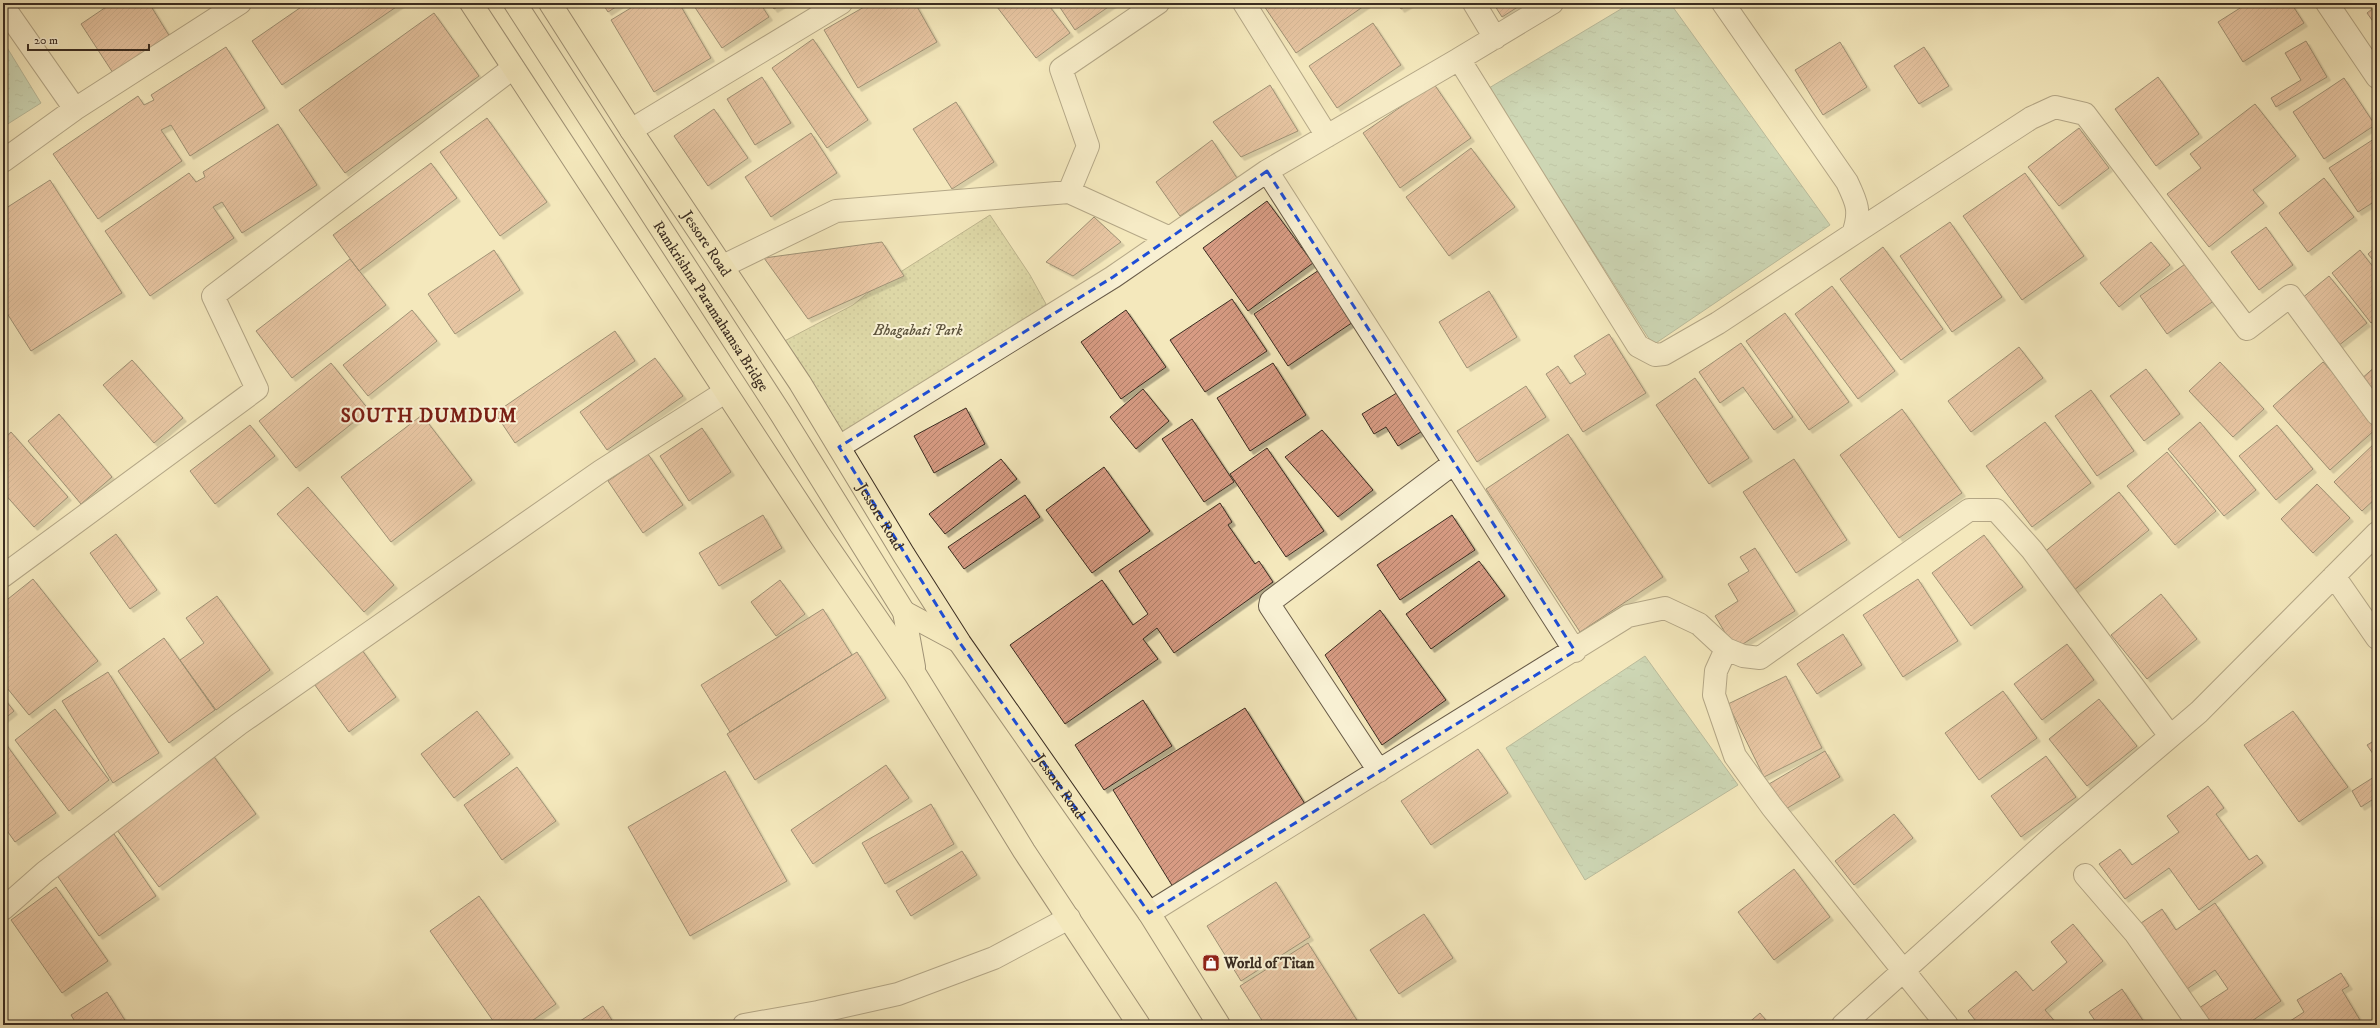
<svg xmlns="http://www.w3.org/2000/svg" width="2380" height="1028" font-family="'IM FELL DW Pica',serif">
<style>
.park{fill:url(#park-dots);stroke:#7e7856}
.water{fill:url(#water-ripples);stroke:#758574}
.building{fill:url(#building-hatch);stroke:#3a2c21;filter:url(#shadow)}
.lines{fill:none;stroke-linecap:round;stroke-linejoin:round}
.minor-casing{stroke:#685b48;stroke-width:24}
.major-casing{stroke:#3a2c21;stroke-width:24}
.minor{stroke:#f8f0d3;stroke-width:22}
.major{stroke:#f4e8bc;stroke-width:22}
.marked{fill:none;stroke:#1d4ed8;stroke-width:3;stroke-dasharray:8 5;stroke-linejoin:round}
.labels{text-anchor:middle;stroke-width:4;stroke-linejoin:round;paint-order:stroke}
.street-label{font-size:15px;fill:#3a2c21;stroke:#f8f0d3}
.park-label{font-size:15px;font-style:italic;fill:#5c523c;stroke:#f8f0d3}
.poi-label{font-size:15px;font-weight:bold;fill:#3a2c21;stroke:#f8f0d3;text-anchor:start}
.district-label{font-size:19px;font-weight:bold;letter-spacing:1px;fill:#7a1f14;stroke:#f8f0d3}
</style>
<defs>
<pattern id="park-dots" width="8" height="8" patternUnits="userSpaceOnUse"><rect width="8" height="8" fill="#c1c48c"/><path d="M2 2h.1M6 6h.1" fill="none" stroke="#9e9f72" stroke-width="1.8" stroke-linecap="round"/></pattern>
<pattern id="water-ripples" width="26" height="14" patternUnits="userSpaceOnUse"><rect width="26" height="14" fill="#9dc1ab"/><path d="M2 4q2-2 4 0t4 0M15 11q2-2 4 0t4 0" fill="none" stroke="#819d8b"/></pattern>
<pattern id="building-hatch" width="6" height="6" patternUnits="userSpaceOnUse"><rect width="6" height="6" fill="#d79b83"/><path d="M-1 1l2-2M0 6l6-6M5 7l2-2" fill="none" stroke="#af7f6b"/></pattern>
<filter id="shadow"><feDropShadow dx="3.5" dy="3.5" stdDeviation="0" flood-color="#0004"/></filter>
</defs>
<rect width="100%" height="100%" fill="#f4e8bc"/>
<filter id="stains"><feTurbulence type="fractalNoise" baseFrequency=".005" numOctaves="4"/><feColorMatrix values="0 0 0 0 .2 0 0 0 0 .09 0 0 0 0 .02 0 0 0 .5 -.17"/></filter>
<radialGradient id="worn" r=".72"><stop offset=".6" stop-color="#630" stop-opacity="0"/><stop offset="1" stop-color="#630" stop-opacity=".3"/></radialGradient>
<!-- park -->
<path class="park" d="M990,215L1030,275L1046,304L981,359L834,438L775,346L853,305L869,292Z"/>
<!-- water -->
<path class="water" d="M1631,3H1670L1830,225L1653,345L1489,88Z
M3,41L41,103L3,127Z
M1645,656L1738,785L1585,880L1506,748Z"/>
<!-- building -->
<path class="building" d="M112,3H149L170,37L113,73L81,24Z
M307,3H402L282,85L252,41Z
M602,3H622L608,12Z
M639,3H679L711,58L654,92L611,20Z
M692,3H760L769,17L722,48Z
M770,3H784L774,9Z
M871,3H915L937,42L858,88L824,30Z
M994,3H1047L1070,33L1036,58Z
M1057,3H1114L1075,30Z
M1262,3H1367V4L1296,53Z
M1397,3H1411L1401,9Z
M1493,3H1524L1502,17Z
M2248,3H2291L2304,23L2243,62L2218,22Z
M2377,5V27L2367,13Z
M434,13L479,76L345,173L299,110Z
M1373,23L1401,65L1337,108L1309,66Z
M813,39L868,120L827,148L772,68Z
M2306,41L2327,77L2276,107L2271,98L2301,80L2285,53Z
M1840,42L1867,87L1823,115L1795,70Z
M226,47L265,108L190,156L171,125L161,130L182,161L98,219L53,154L138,96L144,105L154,100L151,95Z
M1924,47L1949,86L1919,104L1894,66Z
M762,77L791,123L755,145L727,99Z
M2158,77L2199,134L2156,166L2115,109Z
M2344,78L2375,125L2324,159L2293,112Z
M1434,84L1471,138L1400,188L1363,133Z
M1270,85L1298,131L1241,157L1213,122Z
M956,102L994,162L952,189L913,129Z
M2255,104L2296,156L2253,190L2264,203L2209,247L2167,194L2201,168L2190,154Z
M714,109L748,158L708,186L674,136Z
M487,118L547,202L500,236L440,152Z
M278,124L317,185L242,233L222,202L213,207L234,238L150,296L105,231L189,173L196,182L205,177L203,172Z
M2079,128L2109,168L2059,206L2028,167Z
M811,133L837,173L771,217L745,177Z
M2377,137V200L2358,212L2329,168Z
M1212,140L1237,178L1180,216L1156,182Z
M1471,148L1515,207L1449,256L1406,197Z
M431,163L457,198L359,271L333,235Z
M2025,173L2084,256L2022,300L1963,216Z
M2324,178L2354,217L2308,252L2279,213Z
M50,180L122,293L31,351L3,307V210Z
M1267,201L1313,263L1248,311L1203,248Z
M1094,217L1121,242L1073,276L1046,262Z
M1950,222L2002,297L1952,332L1900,256Z
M2266,227L2293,265L2259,290L2231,252Z
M882,242L904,276L808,319L764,258Z
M2151,242L2170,265L2119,307L2100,283Z
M2377,246V265L2368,254Z
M1883,247L1943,329L1901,360L1840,279Z
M494,250L520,290L455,334L428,294Z
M2360,250L2377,272V318L2371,323L2332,273Z
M350,259L386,305L292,378L256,331Z
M2188,262L2215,300L2167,334L2140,296Z
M1325,266L1359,318L1288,366L1254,314Z
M2329,276L2367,323L2338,346L2301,299Z
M1832,286L1895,371L1858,399L1795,314Z
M1489,291L1517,337L1467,368L1439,322Z
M1232,299L1267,351L1205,392L1170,340Z
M412,310L437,341L368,396L343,365Z
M1126,310L1166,367L1121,399L1081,342Z
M1785,313L1849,402L1809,430L1746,341Z
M615,331L635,361L515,443L495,413Z
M1609,334L1646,393L1583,432L1546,374L1558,366L1570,384L1586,374L1574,356Z
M1741,343L1793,417L1774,430L1743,387L1720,403L1699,372Z
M2019,347L2043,378L1971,432L1948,401Z
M655,358L683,396L607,450L580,412Z
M132,360L183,418L154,443L103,385Z
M2220,362L2264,409L2233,437L2189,391Z
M2323,362L2377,422V428L2330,470L2273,406Z
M331,363L369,410L296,468L259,421Z
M1273,363L1306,415L1250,451L1217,398Z
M2377,365V399L2360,380Z
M2146,369L2180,414L2144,441L2110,396Z
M1695,378L1749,458L1709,484L1656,405Z
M1526,386L1546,417L1477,462L1457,431Z
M1143,389L1169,421L1136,449L1110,417Z
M2091,390L2134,451L2097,476L2055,416Z
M1400,391L1424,430L1398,446L1386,427L1374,434L1362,414Z
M966,408L985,444L934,473L914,436Z
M1902,409L1962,493L1899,538L1840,455Z
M59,414L112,477L81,504L28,441Z
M422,415L472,480L391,542L341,477Z
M1192,419L1234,482L1204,502L1162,439Z
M2045,422L2091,483L2032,527L1986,466Z
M2200,422L2256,490L2224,516L2168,449Z
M250,425L275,456L215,504L190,471Z
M2277,425L2313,469L2276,500L2239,456Z
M702,428L731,472L689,501L660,456Z
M1322,430L1373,490L1338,517L1285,457Z
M11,432L68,497L34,527L3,492V439Z
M1568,434L1663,577L1580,632L1486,489Z
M2377,441V497L2362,511L2334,482Z
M1267,448L1324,531L1286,557L1230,474Z
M2167,452L2216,511L2175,545L2127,486Z
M648,454L683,505L643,533L608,481Z
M1001,459L1017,479L945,534L929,514Z
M1794,459L1847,540L1796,573L1743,492Z
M1104,467L1150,531L1092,573L1046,510Z
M2317,484L2350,518L2313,553L2281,519Z
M308,487L394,585L364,612L277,514Z
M2119,492L2149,530L2073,591L2043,553Z
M1025,495L1040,517L964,569L948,547Z
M1220,503L1232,522L1228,525L1255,564L1259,561L1273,582L1174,653L1157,628L1143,639L1158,659L1065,724L1010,645L1102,580L1133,625L1148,614L1119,571Z
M763,515L782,548L719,586L699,553Z
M1452,515L1475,550L1400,600L1377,565Z
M116,534L157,590L130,609L90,553Z
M1984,535L2023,587L1971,626L1932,573Z
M1755,548L1795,611L1735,649L1715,616L1738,601L1728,584L1749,571L1740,557Z
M1479,561L1505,596L1431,649L1406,614Z
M33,579L98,661L29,715L3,683V603Z
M1918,579L1958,641L1903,677L1863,615Z
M780,580L805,614L776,636L751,602Z
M2161,594L2197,639L2147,679L2111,635Z
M217,596L270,670L216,710L180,660L204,643L186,618Z
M823,609L852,655L730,732L701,685Z
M1380,610L1446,700L1382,745L1325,655Z
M1843,634L1862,665L1817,694L1797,664Z
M164,638L215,710L169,743L118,671Z
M2067,644L2094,680L2042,720L2014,684Z
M359,646L396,697L349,732L312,681Z
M857,652L886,698L755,780L727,734Z
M108,672L159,753L113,783L62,701Z
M1786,676L1822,748L1764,777L1728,704Z
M2003,691L2037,738L1979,780L1945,733Z
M3,697L14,711L3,720Z
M2099,699L2137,746L2087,786L2049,739Z
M1143,700L1172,746L1104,790L1075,745Z
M1245,708L1305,804L1173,887L1113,790Z
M55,709L109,780L69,811L15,740Z
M477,711L510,754L454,798L421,754Z
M2293,711L2348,787L2299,822L2244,745Z
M2377,739V760L2367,745Z
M3,740L56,813L15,842L3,825Z
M1478,749L1508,793L1431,845L1401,801Z
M1825,751L1840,777L1784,810L1769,784Z
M212,754L256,814L159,887L114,826Z
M2046,756L2076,797L2021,837L1991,796Z
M886,765L909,798L813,864L791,830Z
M517,767L556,821L502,860L464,805Z
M725,771L787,881L690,936L628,827Z
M2377,775V801L2375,798L2361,807L2352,791Z
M2208,786L2224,808L2216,814L2249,860L2257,855L2263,863L2199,910L2169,868L2125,899L2099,864L2120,849L2132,865L2179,832L2167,816Z
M931,804L954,844L885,884L862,843Z
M1894,814L1913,838L1854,885L1835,861Z
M114,834L156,896L99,936L56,874Z
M962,851L977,875L911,916L896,891Z
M1794,869L1830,917L1774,960L1738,912Z
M1276,882L1310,937L1241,981L1207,926Z
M56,887L108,961L62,993L11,920Z
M479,896L556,1004L526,1025H496L430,931Z
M2215,903L2281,1001L2246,1025H2207L2196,1010L2228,989L2215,970L2184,991L2138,925L2162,909L2176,930Z
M2377,913V924L2372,917Z
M1424,914L1453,958L1399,994L1370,950Z
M2073,924L2103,961L2045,1010L2058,1025H1979L1968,1011L2016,971L2033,991L2067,962L2051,942Z
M1308,943L1360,1025H1265L1240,986Z
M2341,973L2349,986L2342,990L2363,1025H2288L2287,1023L2304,1012L2297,1000Z
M2122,989L2146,1025H2098L2089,1012Z
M107,992L128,1025H77L71,1015Z
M603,1006L615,1025H574Z
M1760,1013L1770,1025H1746Z"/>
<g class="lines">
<defs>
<path id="minor" d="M1244,3L1327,136
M1474,3L1495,38
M1552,3L1459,59L1638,346L1655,355L1664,354L1718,323L1853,234C1861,211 1857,203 1847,182L1723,3
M2327,3L2377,77
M3,6L75,109
M631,130L841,3
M3,161L75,109L240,3
M1267,171L1575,651
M1069,192L1088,146L1061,69L1158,3
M1853,234L2031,118L2055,107L2085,114L2247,329L2290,296L2377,414
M723,266L836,211L1069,192L1170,238
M839,447L1113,277L1267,171L1459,59
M3,576L257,389L213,296L513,68
M2334,576L2377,638
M1726,649L1716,671L1714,695L1735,756L1772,807L1947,1025
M1379,771L1270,606L1271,601L1454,463
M2085,875L2135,933L2199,1025
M3,909L45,872L239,724L601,471L725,392
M1149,913L1628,616L1665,608L1699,624L1726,649L1743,656L1760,658L1969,510H1996L2032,550L2170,736
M744,1025L818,1012L898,994L994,958L1069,918
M1843,1025L2051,838L2199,712L2377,533"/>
<g id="major">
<path d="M471,3L819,534L915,674L1024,851L1139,1025"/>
<path id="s1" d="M515,3L781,414L904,612L914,667"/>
<path id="s2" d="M550,3L631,130L800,383L904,555L960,643L1149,913L1219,1025"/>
<path d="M904,612L958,641"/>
</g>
</defs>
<!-- minor casing -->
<use href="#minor" class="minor-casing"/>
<!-- major casing -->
<use href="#major" class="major-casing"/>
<!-- minor -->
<use href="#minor" class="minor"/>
<!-- major -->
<use href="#major" class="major"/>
</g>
<!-- marked area -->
<path d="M0 0H2380V1028H0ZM1267,171L1575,651L1149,913L960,643L839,447L1113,277Z" fill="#f4e8bc" fill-opacity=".55" fill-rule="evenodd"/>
<path class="marked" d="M1267,171L1575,651L1149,913L960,643L839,447L1113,277Z"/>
<!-- icons -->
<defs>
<symbol id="shop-square" viewBox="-11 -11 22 22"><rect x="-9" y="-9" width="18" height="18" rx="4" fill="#8f2418" stroke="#f8f0d3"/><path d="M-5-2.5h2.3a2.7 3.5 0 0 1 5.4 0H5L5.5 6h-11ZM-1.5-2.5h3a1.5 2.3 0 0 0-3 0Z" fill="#fff"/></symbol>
</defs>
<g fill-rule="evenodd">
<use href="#shop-square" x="1201" y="953" width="20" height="20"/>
</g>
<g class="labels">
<!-- street labels -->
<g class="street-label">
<text dy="5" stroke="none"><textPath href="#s2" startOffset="287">Jessore Road</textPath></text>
<text dy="5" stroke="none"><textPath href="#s1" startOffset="361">Ramkrishna Paramahamsa Bridge</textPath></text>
<text dy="5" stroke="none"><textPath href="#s2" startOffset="611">Jessore Road</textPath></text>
<text dy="5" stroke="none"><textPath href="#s2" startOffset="935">Jessore Road</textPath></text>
</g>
<!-- park labels -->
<g class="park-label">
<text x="918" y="335">Bhagabati Park</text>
</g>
<!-- poi labels -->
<g class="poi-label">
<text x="1224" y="968">World of Titan</text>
</g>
<!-- district labels -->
<g class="district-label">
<text x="429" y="422">SOUTH DUMDUM</text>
</g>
</g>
<!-- margin -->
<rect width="2380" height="1028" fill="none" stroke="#f4e8bc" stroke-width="16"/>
<rect x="4" y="4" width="2372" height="1020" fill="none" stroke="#3a2c21" stroke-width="2"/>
<rect x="8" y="8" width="2364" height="1012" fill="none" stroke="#3a2c21"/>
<!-- scale -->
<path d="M28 44v6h121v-6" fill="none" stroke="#3a2c21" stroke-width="2"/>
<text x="34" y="44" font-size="12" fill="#3a2c21" stroke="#f8f0d3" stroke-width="3" paint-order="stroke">20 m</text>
<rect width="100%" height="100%" filter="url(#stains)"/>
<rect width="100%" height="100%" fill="url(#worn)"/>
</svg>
